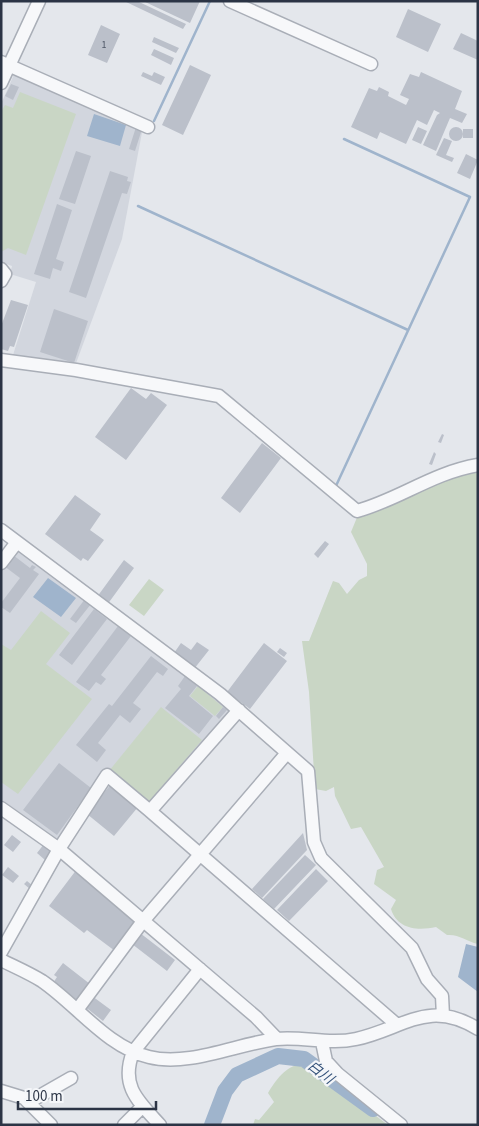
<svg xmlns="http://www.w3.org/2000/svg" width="479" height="1126" font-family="'Source Sans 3','Noto Sans JP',sans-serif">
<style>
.built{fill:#d2d6de}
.green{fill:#c9d6c5}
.water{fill:#9fb4cc}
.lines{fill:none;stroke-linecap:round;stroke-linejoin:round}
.stream{stroke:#9fb4cc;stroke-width:2.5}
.river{stroke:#9fb4cc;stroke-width:16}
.building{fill:#bbc0ca}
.minor-casing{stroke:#a9aeb7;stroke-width:15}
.minor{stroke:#f7f8fa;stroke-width:12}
.labels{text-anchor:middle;stroke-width:4.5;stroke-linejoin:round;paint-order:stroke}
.number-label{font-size:10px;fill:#4f5766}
.water-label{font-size:14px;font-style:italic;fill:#34527a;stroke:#f4f6f9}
</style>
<rect width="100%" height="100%" fill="#e4e7ec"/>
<!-- built -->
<path class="built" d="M16,70L143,127L122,239L75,366L13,355L36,282L10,274L12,266L1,262V104Z
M17,547L230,710L148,804L106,770L57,839L1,799V568Z"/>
<!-- green -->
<path class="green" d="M20,92L76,114L26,255L8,248L1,252V112L5,105L13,108Z
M478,470V944C466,941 459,934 447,935L436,927C417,931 397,929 391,909L396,900L374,884L377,870L384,867L361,827L351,829L335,796L334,787L326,791L315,789L309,692L302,641H309L333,581L339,583L347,594L359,580L367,576V564L351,532L358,515L425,485Z
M149,579L164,590L144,616L129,605Z
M41,611L70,633L46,664L92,699L18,794L1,782V644L11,650Z
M198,686L223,707L215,716L190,696Z
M161,707L202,740L148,803L109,771Z
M302,1064L339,1088L388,1125H253L255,1119L259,1120L274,1102L268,1093C276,1080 285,1066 302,1064Z"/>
<!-- water -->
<path class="water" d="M94,114L126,125L120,146L87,136Z
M48,578L76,598L61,617L33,597Z
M466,944L478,947V992L458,977Z"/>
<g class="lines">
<!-- stream -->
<path class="stream" d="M154,121L210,1
M138,206L408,330
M335,488L470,197L344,139"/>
<!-- river -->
<path class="river" d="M212,1125L225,1091L237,1075L278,1056L304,1059L373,1109"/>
</g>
<!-- building -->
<path class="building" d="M124,1H137L186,24L183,29Z
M143,1H200L190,23Z
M408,9L441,24L428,52L396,37Z
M101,25L120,34L107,63L88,55Z
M461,33L478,41V60L453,49Z
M154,37L179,48L176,53L152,42Z
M154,49L174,58L171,65L151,55Z
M190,65L211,75L183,135L162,125Z
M143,72L152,76L154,72L165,77L161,85L141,76Z
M421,72L462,91L455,109L467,114L462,123L450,118L436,151L423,145L437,115L440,113L434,110L427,125L417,120L406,144L380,132L377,139L351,127L369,88L377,91L379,87L389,92L388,96L406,105L409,99L400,95L410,74L419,77Z
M11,84L19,87L13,100L5,96Z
M136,127L142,129L135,151L129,149Z
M418,127L427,131L421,144L412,140Z
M449 134a7 7 0 1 1 14 0a7 7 0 1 1-14 0Z
M463,129H473V138H463Z
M444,138L452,141L446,155L454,158L452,162L436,155Z
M76,151L91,156L75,204L59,199Z
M466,154L478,160L470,179L457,173Z
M110,171L128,177L127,181L131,182L127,194L122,193L86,298L69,292Z
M57,204L72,210L56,259L64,262L61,271L53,268L50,279L34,274Z
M11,300L28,305L14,347L10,346L8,351L1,349V326Z
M54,309L88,321L74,363L40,352Z
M131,388L146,399L151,393L167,405L126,460L95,437Z
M442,434L444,435L441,443L438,442Z
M262,443L281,458L240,513L221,498Z
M434,452L436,454L432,465L429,464Z
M75,495L101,514L90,530L104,540L88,561L83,558L81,561L45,534Z
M325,541L329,544L318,558L314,554Z
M13,555L30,568L32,565L36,567L33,570L39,574L10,613L1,607V603L20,578L4,566Z
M124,560L134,568L107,605L97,597Z
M85,599L91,604L76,623L70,619Z
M94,609L107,619L72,665L59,655Z
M118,626L131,636L101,675L106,679L101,685L96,682L89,691L76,682Z
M197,642L209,650L194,669L174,653L181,643L191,650Z
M264,643L287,661L250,709L227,692Z
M280,648L287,653L284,657L277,652Z
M151,656L168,669L163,676L157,672L133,703L141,709L130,723L120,715L98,743L106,750L97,762L76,745L109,704L112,706Z
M185,676L197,686L189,696L213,716L199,734L165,708L181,689L178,686Z
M223,707L227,710L219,719L216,716Z
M59,763L91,788L57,835L23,810Z
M111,784L138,807L114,836L87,814Z
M303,833L307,850L262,898L252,889Z
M12,835L21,842L13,852L4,845Z
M44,844L53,850L45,860L37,853Z
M305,855L316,865L274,909L263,899Z
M8,867L19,876L13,883L2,875Z
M77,869L106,891L103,895L138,922L115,951L87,930L84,933L49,906Z
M316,869L328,881L289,921L277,910Z
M27,881L33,886L30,889L24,884Z
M140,933L175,960L167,971L132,944Z
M63,963L90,984L77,1001L53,983L57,977L54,975Z
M92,996L111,1010L103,1021L84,1006Z"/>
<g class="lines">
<defs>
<path id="minor" d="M230,1L371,64
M1,62L148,127
M1,83L39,1
M1,269L5,274L1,281
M1,360L76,370L219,396L357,511C400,499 432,473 478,465
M1,530L220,694L308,771L314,842L321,858L412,948L427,979L442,996L443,1016
M1,563L17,542
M1,808L59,849L256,1017L277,1039
M150,811L396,1024
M1,952L59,849L107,775L150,811L239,710
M1,960C15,967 29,973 42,981C77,1005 107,1047 149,1057C188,1067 237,1044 276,1039C303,1036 329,1045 356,1039C403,1029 428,998 478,1029
M77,1010L143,921L287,753
M322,1042L326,1061L338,1074L401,1125
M1,1091L24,1098L51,1125
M29,1102L71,1078
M124,1125L143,1106
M160,1125C138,1101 120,1086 133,1052L200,969"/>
</defs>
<!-- minor casing -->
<use href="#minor" class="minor-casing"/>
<!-- minor -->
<use href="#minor" class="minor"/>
</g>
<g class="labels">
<!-- number labels -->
<g class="number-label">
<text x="104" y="48">1</text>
</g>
<!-- water labels -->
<g class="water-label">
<text transform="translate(321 1072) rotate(37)" y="5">白川</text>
</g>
</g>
<!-- border -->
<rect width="479" height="1126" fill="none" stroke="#2b3445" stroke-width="5"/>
<!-- scale -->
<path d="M18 1101v8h138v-8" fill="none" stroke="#2b3445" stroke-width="2.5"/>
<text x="25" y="1101" font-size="15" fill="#2b3445" stroke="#f4f6f9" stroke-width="4" paint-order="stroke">100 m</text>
</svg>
